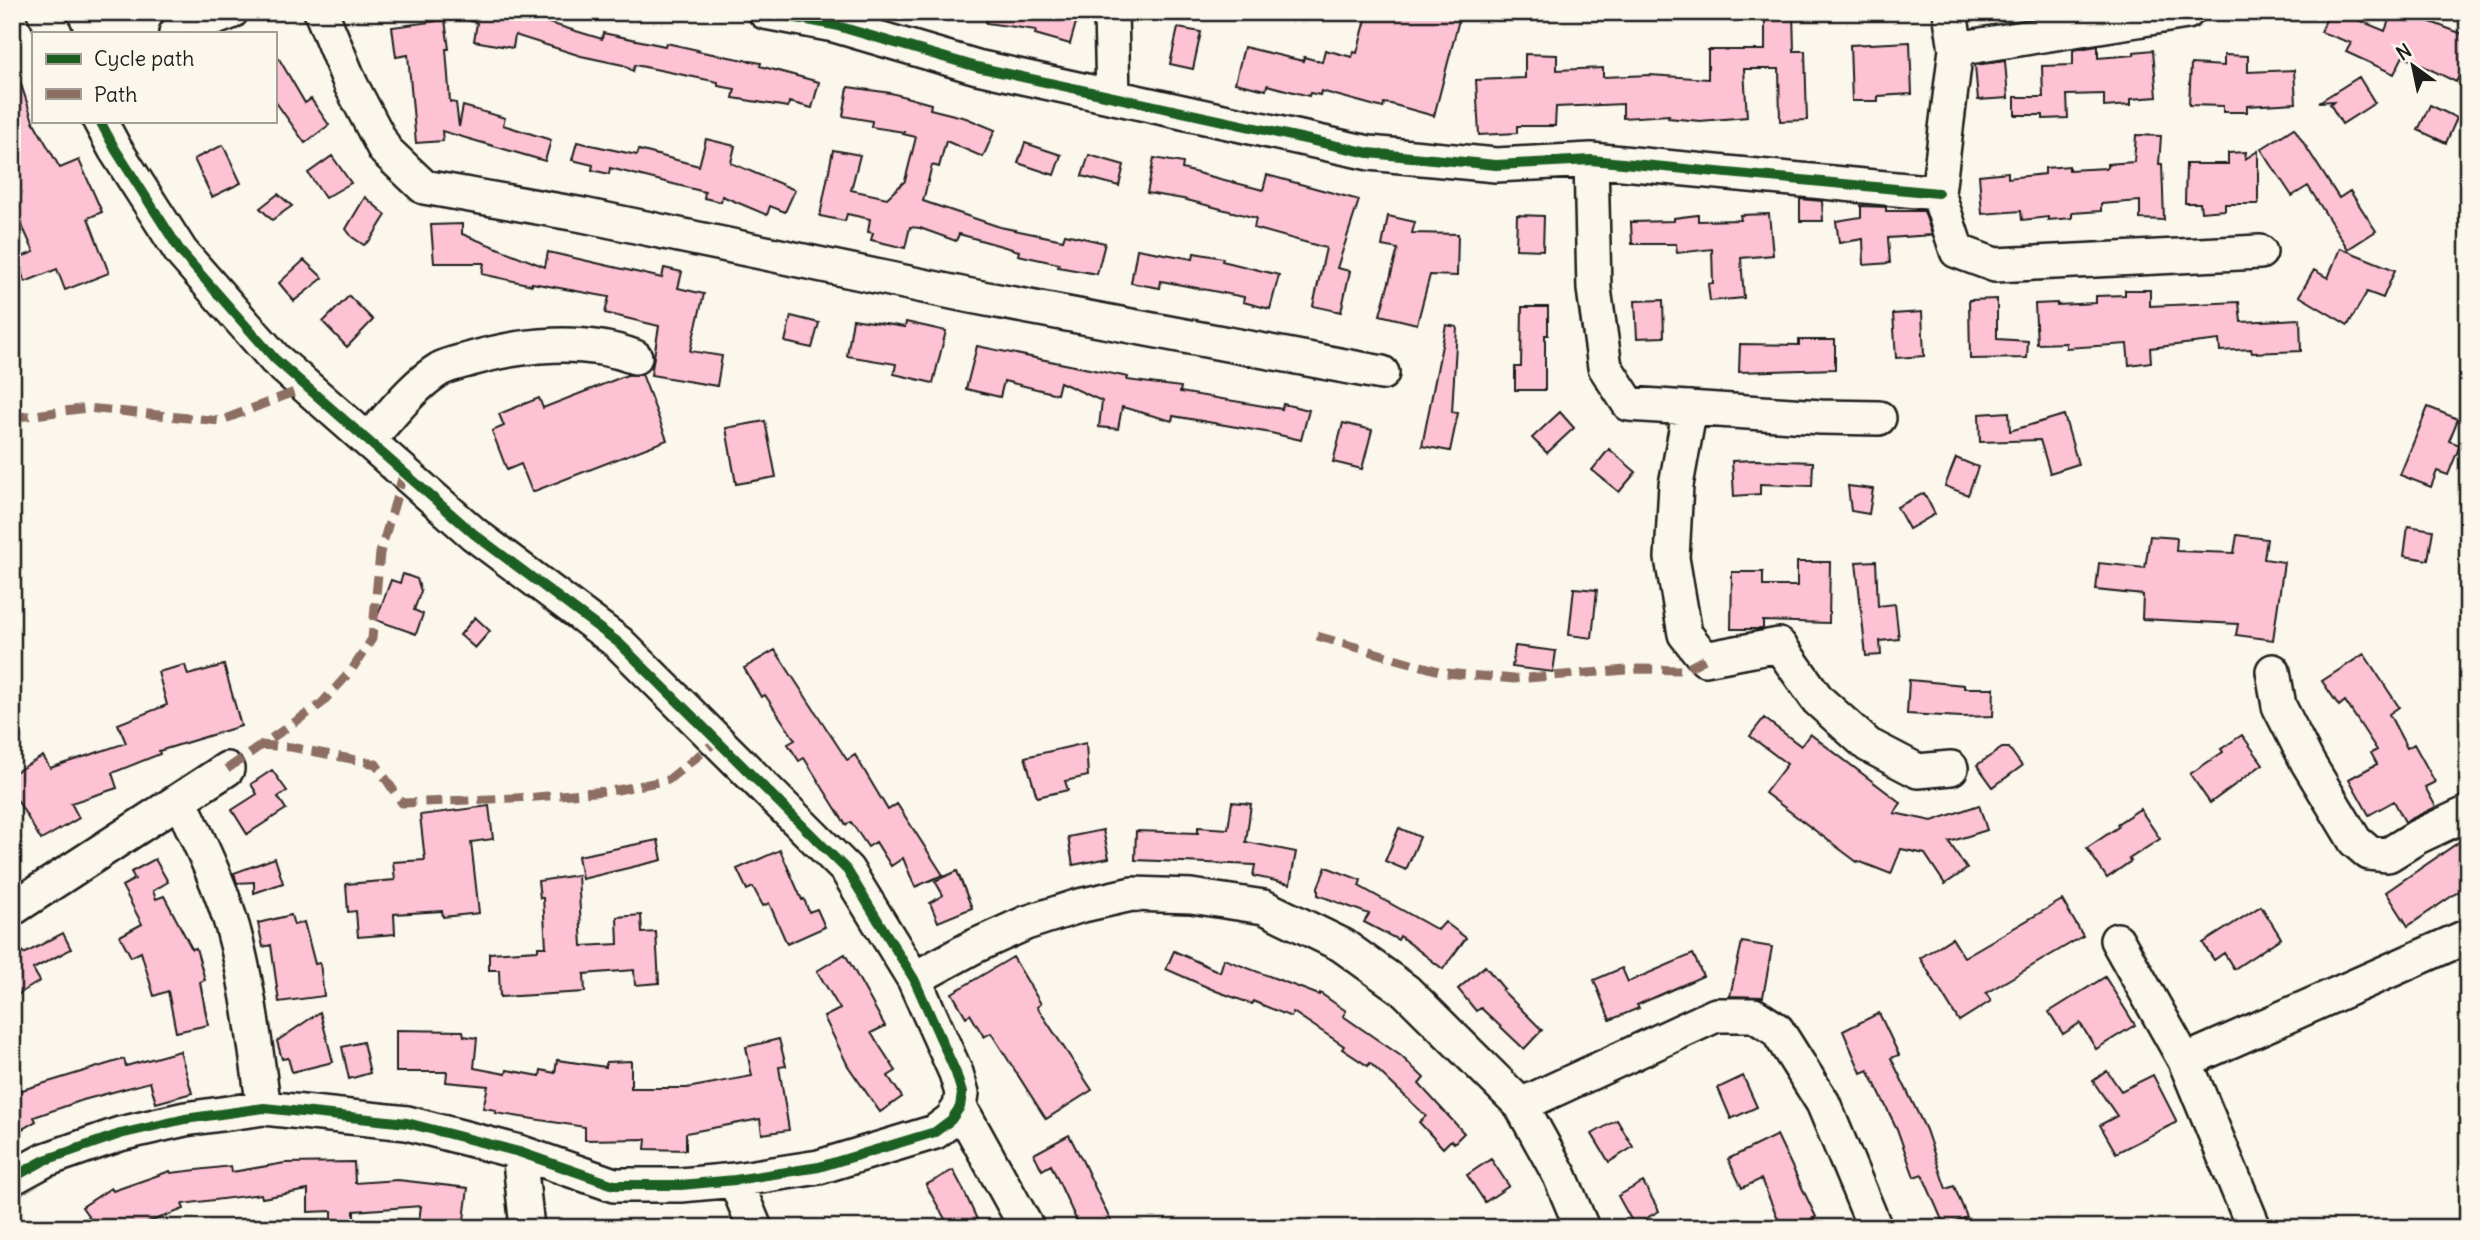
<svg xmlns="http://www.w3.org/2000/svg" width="2480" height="1240" font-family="Delius,sans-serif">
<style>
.building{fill:#fdc3d5;stroke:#1c1c1c;stroke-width:2}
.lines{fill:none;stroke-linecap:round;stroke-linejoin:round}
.minor-casing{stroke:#1c1c1c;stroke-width:38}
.minor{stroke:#fbf7ec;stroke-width:33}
.quiet{stroke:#8d6e63;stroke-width:9;stroke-dasharray:18 9;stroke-linecap:butt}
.cycleway-casing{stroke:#fbf7ec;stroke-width:15}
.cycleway{stroke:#1b5e20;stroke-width:10}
</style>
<rect width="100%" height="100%" fill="#fbf7ec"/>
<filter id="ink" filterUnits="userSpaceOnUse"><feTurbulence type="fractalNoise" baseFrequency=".0143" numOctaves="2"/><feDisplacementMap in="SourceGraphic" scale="14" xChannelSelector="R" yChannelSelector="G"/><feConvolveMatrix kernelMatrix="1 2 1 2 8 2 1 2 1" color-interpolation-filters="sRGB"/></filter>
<g filter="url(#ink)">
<!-- building -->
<path class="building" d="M468,12H487L546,22L602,39L603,33L665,46L666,43L698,50L697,51L761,63L760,66L819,82L812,108L789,102L788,107L733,98L735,89L718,86V82L635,65L633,71L623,65L581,56L515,35L513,48L474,41L477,23L467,20Z
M987,12H1079L1070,44L1035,34L1036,30L986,23Z
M1368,12H1461L1434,116L1391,104L1384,103L1383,108L1321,91L1320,95L1310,93L1309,96L1267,85L1266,90L1235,83L1244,47L1303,61L1304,57L1322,62L1325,50L1352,57L1354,52L1357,53Z
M1765,12H1793L1794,51H1805L1807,120L1780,121L1779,69H1744L1747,117L1700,121L1668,118L1669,115L1623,118V104L1556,107L1555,126H1517V133L1479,135L1476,80L1525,78V54L1557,55V70L1603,68V77L1650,75L1708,79V50H1765Z
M2329,12H2339L2385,31L2392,12H2404L2468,36V58L2456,82L2403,56L2394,74L2346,52L2351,43L2321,32Z
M445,20L449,49H446L450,102L456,103L459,127L463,106L505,118L503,125L551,140L545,161L442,131L443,141L416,143L408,55L396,57L392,27Z
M1178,28L1201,32L1193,69L1170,64Z
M1910,42L1912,94L1878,96V101H1852L1850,45Z
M2098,46V58L2134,55V52L2153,50L2157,97L2131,99V105L2104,107V94L2067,95L2068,118L2043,119V115H2015V97H2043L2042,66L2073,65V50Z
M275,52L305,103L311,99L329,125L305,143L275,101Z
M2224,55L2248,56V72L2294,70L2296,103L2247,106V112H2223V106L2189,105L2191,64L2224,66Z
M2005,61L2008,98L1978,100L1975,65Z
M16,69L33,121L60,168L79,160L102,212L88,218L109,273L65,290L57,269L25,282L16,259L34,252L12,203V70Z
M2359,77L2375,103L2342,124L2330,104L2335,101L2319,102Z
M848,87L891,93L931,104L930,109L966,118L995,130L983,157L946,141L939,167L932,165L923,201L1000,227L1063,240L1065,234L1105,243L1097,274L1058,267L1059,264L1018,255L1019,251L959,234L956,241L920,228L910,227L905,248L871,240L873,233L868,232L870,219L847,214L845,221L820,216L833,150L860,155L851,190L887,198L905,181L916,137L903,134L904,132L871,127L872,121L843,116Z
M2430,105L2457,118L2446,143L2418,130Z
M2294,128L2339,198L2350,191L2376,231L2348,249L2308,186L2292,196L2261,149Z
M2136,135L2161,136L2159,164H2162L2164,220L2140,219V201L2101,204V211L2072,213V218L2048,220V217L2022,220L2021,211L1982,214L1979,175L2008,172V178L2045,174V168L2069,166V170L2107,168V164L2134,162Z
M706,139L735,146L731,163L795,190L785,212L770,206L767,215L722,196L721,202L704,198L705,192L610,168L609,174L592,170L593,165L572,160L577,142L637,155L639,150L699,166Z
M1025,143L1061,155L1054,175L1018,163Z
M223,145L241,183L212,197L194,159Z
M2258,151V204H2225V210L2201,212L2200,203H2185L2186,164H2228V153L2246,152L2245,159Z
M1089,155L1124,165L1119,186L1082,176Z
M332,156L351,183L325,198L308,173Z
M1154,158L1183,163L1182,169L1263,190L1267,175L1359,200L1337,268L1350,271L1341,312L1313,306L1326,248L1254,228L1256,218L1183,199L1147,193Z
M278,194L292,206L272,220L260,208Z
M365,197L386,215L371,239L364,245L352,237L346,229Z
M1800,199L1822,201L1823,221H1800Z
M1861,206L1886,207V211H1924L1932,235L1888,238L1890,263L1864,265L1863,239L1839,243L1836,221L1861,217Z
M1769,214L1773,255L1741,258L1744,298L1710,301L1708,284L1713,283L1712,249L1677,253L1676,244H1632L1631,222L1674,221V218L1698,215V221L1741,220L1740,215Z
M1517,215L1544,216L1543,250L1516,249Z
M1388,216L1415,222L1412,233L1458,234L1457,276L1430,275L1417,324L1380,315L1398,249L1382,246Z
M462,224V234L545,267L548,252L662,278L664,268L682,272L678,288L704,294L690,351L722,356L717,386L651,375L659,326L605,313L609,297L532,283V285L482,274L484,263H434L431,225Z
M2340,248L2395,270L2383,298L2367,292L2348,325L2299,296L2314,270L2328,278Z
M1137,249L1193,259L1194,253L1223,258L1222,261L1279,275L1270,309L1243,302L1244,297L1161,281L1160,288L1131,283Z
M304,260L323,278L294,301L279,283Z
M2125,290H2150V306L2239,302L2241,322L2300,319L2301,351L2252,353L2251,349L2220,351L2219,340L2150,348L2151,362L2129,365L2127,344L2066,348V343L2037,344L2035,304L2057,303V305L2096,303V296L2125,295Z
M349,296L373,320L347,347L323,322Z
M1997,299V339L2028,341L2027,358L1970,359L1969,300Z
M1663,300L1664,337L1637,338L1635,301Z
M1522,307H1548V335H1545V390H1515V367H1521Z
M1922,312L1924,356L1896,358L1893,314Z
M791,316L819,323L812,348L785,342Z
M853,319L905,327L906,322L946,331L933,383L894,374L896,364L847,356Z
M1446,325L1457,327L1452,412L1458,413L1450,451L1422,446Z
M1799,340H1835V369L1739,372L1740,344L1799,345Z
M977,346L1128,377L1127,380L1181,387L1180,392L1282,409L1283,404L1309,410L1301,440L1271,433L1173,416L1172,421L1122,407L1118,429L1099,427L1102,401L1060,382L1057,394L1004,381L1000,397L966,389Z
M642,374L667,440L532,492L521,464L507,470L492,431L504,426L499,414L539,398L543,408L627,375Z
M2428,407L2458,419L2449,441L2460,445L2448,475L2437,471L2431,487L2400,475Z
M1560,412L1574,428L1547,453L1532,438Z
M2009,412L2010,431L2064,415L2078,464L2050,473L2040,440L1980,442L1979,414Z
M765,421L776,477L736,484L726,428Z
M1343,423L1372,430L1362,469L1333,462Z
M1609,449L1636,472L1619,492L1592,470Z
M1956,458L1978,467L1968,495L1945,486Z
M1756,460L1813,462L1812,486L1760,484V494L1734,496L1732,461Z
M1848,486L1873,489L1869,514L1851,511Z
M1924,493L1935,514L1909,529L1897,507Z
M2408,526L2433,530L2428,560L2404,556Z
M2237,535L2267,539L2264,559L2284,562L2273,640L2236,635L2238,624L2142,619L2143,595L2096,590L2099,563L2145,568L2150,536L2177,538L2176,551L2234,553Z
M1876,561L1878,606L1895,604L1899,639L1880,641L1881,655L1866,656L1856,562Z
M1797,562H1830L1829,623L1763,621V629H1731L1732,572H1763V586H1797Z
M403,574L417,579L421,591L414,610L423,614L416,634L376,620L391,580L400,583Z
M1574,588L1597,590L1592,638L1569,635Z
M475,617L490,631L475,648L460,635Z
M1515,646L1556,651L1553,672L1512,667Z
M775,650L847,760L855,755L888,810L897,804L943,875L915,887L903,858L891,866L876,842L868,847L851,822L846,825L804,758L799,761L788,744L795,740L765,695L761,697L744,668Z
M2364,654L2399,707L2389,714L2407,748L2414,744L2435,782L2425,787L2436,807L2405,822L2394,801L2369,815L2349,779L2377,764L2371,753L2377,750L2345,701L2339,706L2322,681Z
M185,665L188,675L224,665L241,726L159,751L160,754L112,773L117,788L71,803L79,818L41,840L12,791V774L43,756L50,768L126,743L118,724L167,705L158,672Z
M1909,680L1964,685V688H1994L1993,716L1962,717L1907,714Z
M1764,718L1801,746L1810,734L1901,803L1894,813L1932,821L1979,805L1987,830L1949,842L1967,869L1945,884L1925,854L1901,849L1891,874L1858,861L1857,862L1765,793L1787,764L1750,736Z
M2242,735L2263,764L2210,803L2190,774L2223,752L2221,749Z
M1086,743L1088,776L1065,781L1068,790L1037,797L1025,757Z
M2002,748H2009L2022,766L1993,787L1977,765Z
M272,770L287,791L278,797L286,809L247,834L232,810L257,794L251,784Z
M1232,802L1251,804L1246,842L1296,852L1290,884L1253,876L1255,865L1135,860L1136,831L1198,833V827L1228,829Z
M489,806L493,839L471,842L479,913L443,917L442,911L394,914L395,934L358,937L356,911L348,912L346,884L395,880L393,862L425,860L420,815Z
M2140,809L2160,839L2129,859L2131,861L2107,878L2087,848L2118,827L2117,824Z
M1399,828L1420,837L1406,870L1385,861Z
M1103,830L1109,858L1073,865L1068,837Z
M2468,836V885L2408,926L2386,892Z
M658,840L662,860L582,879L578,856Z
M780,850L802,900L804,899L809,912L817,909L825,927L787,944L769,903L763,906L753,887L747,890L737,869Z
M275,858L283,883L254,893V882L237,883L234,873Z
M155,859L168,882L153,891L156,899L164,896L192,949L196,948L205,980L200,982L208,1025L176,1032L168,991L154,996L141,952L131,957L120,936L142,924L122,886L135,879L131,872Z
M1326,867L1361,880L1359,886L1438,930L1445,922L1466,938L1443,969L1400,936L1398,940L1364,922L1369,914L1318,895V887Z
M957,871L972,908L938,922L930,903L943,895L935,881Z
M578,875L582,946L618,944L617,917L641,915L642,933L656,932L659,983L635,985L634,970L584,974L585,992L500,997L499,970H489V953L538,950V947H546L543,898H540L538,881Z
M2062,900L2083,936L1986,993L1991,1001L1959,1021L1920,958L1952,938L1964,957Z
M2261,906L2281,938L2234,969L2224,953L2214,960L2203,943Z
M291,915L294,925L304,922L315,964L320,963L324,996L279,1002L271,945L263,947L258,923Z
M12,933L24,954L63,933L71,949L33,969L40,981L12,998Z
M1742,942L1772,947L1763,997L1730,996Z
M1174,951L1220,972L1224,959L1319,995L1320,993L1346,1011L1343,1016L1401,1056L1424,1078L1419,1084L1464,1133L1454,1143L1451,1140L1443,1148L1419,1122L1426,1116L1370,1063L1368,1066L1342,1049L1344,1046L1293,1012L1291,1017L1253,1001L1252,1004L1216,991L1166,969Z
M845,954L885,1026L871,1033L896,1071L888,1076L902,1097L880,1112L848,1066L824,1017L840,1009L817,971Z
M1693,954L1703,976L1637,1005L1639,1008L1610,1020L1594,980L1622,968L1628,982Z
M1013,957L1041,1004L1037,1007L1092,1090L1046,1119L991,1033L984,1037L970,1014L966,1017L952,993Z
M1485,966L1504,989L1502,990L1542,1030L1524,1049L1481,1008L1476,1011L1458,989Z
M2105,977L2135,1025L2096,1049L2080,1023L2063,1034L2049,1012Z
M320,1012L333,1062L292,1072L288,1058L282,1059L277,1041Z
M1879,1013L1899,1055L1891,1058L1926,1130L1946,1189L1954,1186L1967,1217L1945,1227L1922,1174L1914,1177L1897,1129L1868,1070L1861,1073L1843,1031Z
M396,1030L463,1031L464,1036L477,1038L474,1068L506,1074L507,1070L540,1076L541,1070L555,1073L557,1060L606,1067V1062L631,1061V1088H687L752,1076L746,1047L779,1039L786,1066L779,1067L789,1130L762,1134L760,1119L686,1133V1150L645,1149L646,1139L585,1140V1127L495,1113L496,1110L483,1108L488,1086L446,1082L447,1072H396Z
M363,1042L370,1073L349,1079L342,1047Z
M180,1051L192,1093L156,1103L150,1082L83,1100L34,1117L36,1121L12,1135V1093L124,1059L126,1066Z
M2107,1071L2121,1091L2153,1075L2177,1122L2116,1153L2100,1125L2117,1116L2093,1081Z
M1743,1076L1757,1107L1731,1119L1718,1088Z
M1617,1120L1633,1147L1609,1162L1592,1134Z
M1069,1135L1083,1162L1114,1228H1080L1051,1165L1042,1170L1034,1154Z
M1777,1135L1816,1217L1790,1228H1782L1761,1179L1742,1188L1728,1159Z
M1491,1159L1509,1186L1485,1202L1467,1175Z
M354,1162L355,1183L398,1180L468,1188L463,1228H418L421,1206L354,1211V1228H332V1211L308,1212V1190L262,1198L261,1194L182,1204L184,1209L133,1228H72L89,1217L82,1207L111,1188L113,1191L170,1171L171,1173L231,1166L232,1172L285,1163Z
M953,1170L963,1189L981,1228H950L926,1185Z
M1643,1182L1659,1211L1634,1225L1618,1196Z"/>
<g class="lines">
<defs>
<path id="minor" d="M44,12L55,33
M321,12L351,85L385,150L424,187L583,215L971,296L1382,373
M765,12L834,25L977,67L1369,153L1496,165L1591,160L1938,193
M1111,12L1113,97
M1950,12L1956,49L1938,193L1957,251L1995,265L2260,252
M176,33L231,12
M1956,49L2187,12
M1591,160L1594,289L1605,367L1629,404L1821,417L1879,418
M1690,408L1676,485L1672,558L1685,634L1705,659L1779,645L1818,700L1868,745L1918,771L1951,768
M368,440C390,417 412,386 440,369C449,364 461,362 471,359C523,344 584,338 635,357
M2273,671L2279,706L2308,763L2355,841L2369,853L2388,855L2417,837L2468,813
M180,800C199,842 220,884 233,929C249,987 255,1048 264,1108
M12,909L227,769
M2117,940L2185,1061L2254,1228
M914,979L973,947L1026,923L1079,906L1132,894L1191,896L1264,907L1342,945L1406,991L1521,1105L1560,1176L1582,1228
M2185,1061L2468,936
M1521,1105L1716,1015H1754L1777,1030L1823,1103L1875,1228
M960,1107L1027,1228
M519,1152L527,1228
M12,1178L45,1160L120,1134L185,1119L264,1108L407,1123L519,1152L614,1185H681L735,1180L819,1167L935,1132L951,1120L960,1107L962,1093L956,1073L914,979L847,870L619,643L474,534L275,359L181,252L115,149L100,121
M735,1180L755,1228"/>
</defs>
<!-- minor casing -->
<use href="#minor" class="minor-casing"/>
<!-- minor -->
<use href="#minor" class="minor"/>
<!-- quiet -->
<path class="quiet" d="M12,418L87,408L220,421L307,387
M1317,636L1446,673L1514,679L1638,669L1684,670L1705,659
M258,745L291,747L376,764L402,803L536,797L617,790L668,780L718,740
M227,769L321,704L351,671L372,639L380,553L404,472"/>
<defs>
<path id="cycleway" d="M765,12L834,25L977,67L1369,153L1496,165L1591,160L1938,193
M12,1178L45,1160L120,1134L185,1119L264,1108L407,1123L519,1152L614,1185H681L735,1180L819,1167L935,1132L951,1120L960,1107L962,1093L956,1073L914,979L847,870L619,643L474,534L275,359L181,252L115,149L100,121"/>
</defs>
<!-- cycleway casing -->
<use href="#cycleway" class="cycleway-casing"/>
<!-- cycleway -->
<use href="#cycleway" class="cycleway"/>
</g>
</g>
<!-- margin -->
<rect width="2480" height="1240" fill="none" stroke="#fbf7ec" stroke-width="42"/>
<rect x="21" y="21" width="2438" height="1198" fill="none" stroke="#1c1c1c" stroke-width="2.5" filter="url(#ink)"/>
<!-- legend -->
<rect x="32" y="32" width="245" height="91" fill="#fbf7ec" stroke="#a29f99" stroke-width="2"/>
<rect x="46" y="54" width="35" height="10" fill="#1b5e20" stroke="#a29f99" stroke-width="2"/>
<text x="94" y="66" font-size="21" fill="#1c1c1c">Cycle path</text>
<rect x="46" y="89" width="35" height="10" fill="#8d6e63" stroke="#a29f99" stroke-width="2"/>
<text x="94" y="102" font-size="21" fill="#1c1c1c">Path</text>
<!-- north arrow -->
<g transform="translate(2413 66) rotate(327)" stroke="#fbf7ec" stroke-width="5" paint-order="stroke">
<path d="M0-5L12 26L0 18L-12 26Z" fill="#1c1c1c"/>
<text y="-10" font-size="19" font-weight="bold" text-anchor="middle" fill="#1c1c1c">N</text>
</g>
</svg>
